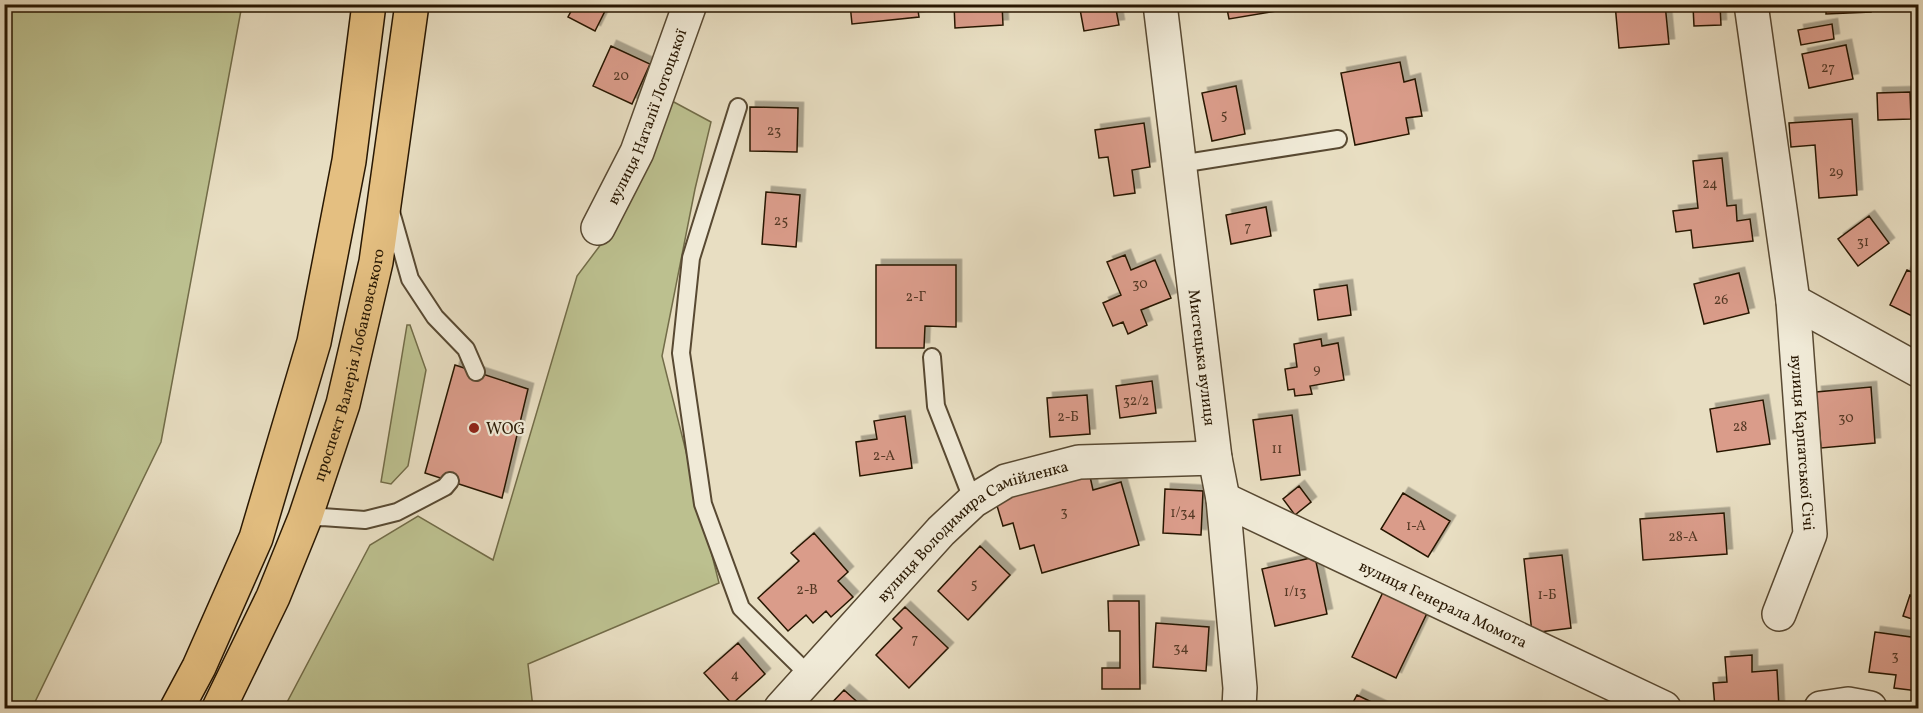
<svg xmlns="http://www.w3.org/2000/svg" width="1923" height="713" font-family="Vollkorn,serif">
<style>
.green{fill:#bcc08f;stroke:#726c48;stroke-width:1.5}
.building{fill:#da9c8a;stroke:#281702;stroke-width:1.5;filter:url(#shadow)}
.lines{fill:none;stroke-linecap:round;stroke-linejoin:round}
.lane-casing{stroke:#584932;stroke-width:20}
.street-casing{stroke:#584932;stroke-width:36}
.primary-casing{stroke:#281702;stroke-width:36}
.lane{stroke:#f0ead7;stroke-width:16}
.street{stroke:#f0ead7;stroke-width:33}
.primary{stroke:#e4bf81;stroke-width:33}
.poi-dot{fill:#8f2418;stroke:#f0ead7;stroke-width:2}
.labels{text-anchor:middle;stroke-width:4.5;stroke-linejoin:round;paint-order:stroke}
.number-label{font-size:14px;fill:#543824}
.street-label{font-size:16px;fill:#281702;stroke:#f0ead7}
.poi-label{font-size:16px;fill:#281702;stroke:#f0ead7;text-anchor:start}
</style>
<defs>
<filter id="shadow"><feDropShadow dx="5.5" dy="-5.5" stdDeviation="0" flood-color="#0004"/></filter>
</defs>
<rect width="100%" height="100%" fill="#e8dec2"/>
<filter id="stains"><feTurbulence type="fractalNoise" baseFrequency=".00333" numOctaves="4"/><feColorMatrix values="0 0 0 0 .2 0 0 0 0 .09 0 0 0 0 .02 0 0 0 .5 -.17"/></filter>
<radialGradient id="worn" r=".72"><stop offset=".6" stop-color="#630" stop-opacity="0"/><stop offset="1" stop-color="#630" stop-opacity=".3"/></radialGradient>
<!-- green -->
<path class="green" d="M4,5H242L161,442L32,708H4Z
M672,101L711,122L695,189L662,356L719,583L528,664L533,708H284L370,545L418,516L493,560L577,276L614,227Z
M407,325H410L426,370L408,466L391,484L381,482Z"/>
<!-- building -->
<path class="building" d="M575,4H608V5L595,31L568,17Z
M850,4H917L919,17L852,24Z
M954,4H1002L1003,25L955,28Z
M1079,4H1115L1119,25L1084,31Z
M1226,4H1318L1229,19Z
M1615,4H1665L1669,44L1619,48Z
M1826,4H1870L1871,12L1826,14Z
M1720,5L1721,25L1694,26L1693,6Z
M1832,24L1834,39L1801,45L1798,30Z
M1846,45L1853,79L1809,88L1802,54Z
M611,46L650,64L632,104L593,86Z
M1400,62L1404,82L1415,79L1422,116L1406,118L1409,134L1355,145L1341,73Z
M1236,86L1245,134L1212,141L1202,93Z
M1910,92L1911,119L1878,120L1877,93Z
M750,107L798,108L797,152L750,151Z
M1852,119L1857,195L1819,198L1815,145L1791,147L1789,123Z
M1144,123L1150,167L1132,170L1135,193L1114,196L1108,157L1099,158L1095,130Z
M1722,158L1727,206L1736,205L1737,221L1750,219L1753,241L1693,248L1691,230L1676,232L1673,211L1698,208L1693,161Z
M766,192L800,195L796,247L762,244Z
M1266,207L1271,236L1231,244L1226,215Z
M1869,216L1889,243L1858,266L1838,239Z
M1125,255L1131,270L1155,260L1171,298L1141,310L1147,325L1128,334L1123,322L1113,326L1103,303L1121,295L1107,262Z
M876,265H956V327L925,326L924,348H876Z
M1907,270L1918,275V319L1890,305Z
M1739,273L1749,313L1704,324L1694,284Z
M1347,285L1351,315L1318,320L1314,290Z
M1321,339L1322,346L1338,343L1344,380L1310,386L1312,394L1295,396L1294,389L1288,390L1285,369L1297,367L1294,344Z
M455,365L528,389L502,498L425,473Z
M1152,381L1156,413L1120,418L1116,386Z
M1871,387L1875,443L1821,448L1816,392Z
M1087,395L1090,434L1050,437L1047,398Z
M1763,400L1770,444L1717,452L1710,409Z
M1292,415L1300,475L1261,480L1253,420Z
M905,416L912,468L860,476L856,442L877,439L874,421Z
M1089,472L1093,490L1121,482L1139,545L1042,573L1034,545L1020,549L1013,523L1003,526L995,499Z
M1299,486L1311,502L1295,515L1283,499Z
M1165,489L1203,491L1201,535L1163,533Z
M1403,493L1450,521L1428,557L1381,529Z
M1724,513L1727,554L1643,560L1640,519Z
M814,533L848,572L838,581L853,597L831,617L826,611L813,623L806,615L788,631L758,598L799,561L791,553Z
M980,546L1010,575L968,620L938,591Z
M1562,555L1571,628L1532,633L1524,559Z
M1315,557L1327,614L1275,626L1262,569Z
M1385,588L1429,609L1396,678L1352,657Z
M1910,595L1918,598V621L1903,616Z
M1108,601H1139L1140,689H1102V668H1120V631H1109Z
M905,607L948,648L909,688L876,655L902,628L893,619Z
M1156,623L1209,627L1206,671L1153,667Z
M1875,632L1918,638V691L1894,688L1896,675L1869,672Z
M738,643L765,674L732,704L704,673Z
M1752,655V672L1777,670L1779,708H1715L1713,683L1727,682L1725,657Z
M844,690L864,708H827Z
M1357,695L1384,708H1350Z"/>
<g class="lines">
<defs>
<path id="lane" d="M738,107L691,258L681,353L703,504L741,608L811,677
M1180,164L1338,139
M391,212L410,279L435,317L466,349L476,372
M932,357L936,406L973,501
M305,518L322,517L365,520L397,512L445,487L450,481"/>
<g id="street">
<path id="s1" d="M1160,4L1215,458L1223,499L1240,688L1239,708"/>
<path id="s2" d="M1751,4L1793,301L1810,534L1779,614"/>
<path id="s3" d="M598,228L637,152L690,4"/>
<path d="M1793,301L1918,370"/>
<path id="s4" d="M1223,499L1664,708"/>
<path id="s5" d="M781,708L941,531L973,501L1006,481L1079,462L1215,458"/>
<path d="M1821,708L1848,704L1870,708"/>
</g>
<g id="primary">
<path d="M177,708L199,667L256,538L314,342L349,161L369,4"/>
<path id="s6" d="M219,708L273,597L305,518L343,404L376,262L412,4"/>
</g>
</defs>
<!-- lane casing -->
<use href="#lane" class="lane-casing"/>
<!-- street casing -->
<use href="#street" class="street-casing"/>
<!-- primary casing -->
<use href="#primary" class="primary-casing"/>
<!-- lane -->
<use href="#lane" class="lane"/>
<!-- street -->
<use href="#street" class="street"/>
<!-- primary -->
<use href="#primary" class="primary"/>
</g>
<!-- markers -->
<circle class="poi-dot" cx="474" cy="428" r="6"/>
<g class="labels">
<!-- number labels -->
<g class="number-label">
<text x="1828" y="72">27</text>
<text x="621" y="80">20</text>
<text x="1224" y="119">5</text>
<text x="774" y="135">23</text>
<text x="1836" y="176">29</text>
<text x="1710" y="188">24</text>
<text x="781" y="225">25</text>
<text x="1248" y="231">7</text>
<text x="1863" y="246">31</text>
<text x="1140" y="288">30</text>
<text x="916" y="301">2-Г</text>
<text x="1721" y="304">26</text>
<text x="1317" y="373">9</text>
<text x="1136" y="405">32/2</text>
<text x="1068" y="421">2-Б</text>
<text x="1846" y="422">30</text>
<text x="1740" y="431">28</text>
<text x="1277" y="453">11</text>
<text x="884" y="460">2-А</text>
<text x="1064" y="516">3</text>
<text x="1183" y="517">1/34</text>
<text x="1416" y="530">1-А</text>
<text x="1683" y="541">28-А</text>
<text x="974" y="588">5</text>
<text x="807" y="594">2-В</text>
<text x="1295" y="596">1/13</text>
<text x="1547" y="599">1-Б</text>
<text x="915" y="643">7</text>
<text x="1181" y="652">34</text>
<text x="1895" y="660">3</text>
<text x="735" y="679">4</text>
</g>
<!-- street labels -->
<g class="street-label">
<text dy="6" stroke="none"><textPath href="#s3" startOffset="122">вулиця Наталії Лотоцької</textPath></text>
<text dy="6" stroke="none"><textPath href="#s1" startOffset="356">Мистецька вулиця</textPath></text>
<text dy="6" stroke="none"><textPath href="#s6" startOffset="368">проспект Валерія Лобановського</textPath></text>
<text dy="6" stroke="none"><textPath href="#s2" startOffset="442">вулиця Карпатської Січі</textPath></text>
<text dy="6" stroke="none"><textPath href="#s5" startOffset="266">вулиця Володимира Самійленка</textPath></text>
<text dy="6" stroke="none"><textPath href="#s4" startOffset="244">вулиця Генерала Момота</textPath></text>
</g>
<!-- poi labels -->
<g class="poi-label">
<text x="486" y="434">WOG</text>
</g>
</g>
<!-- margin -->
<rect width="1923" height="713" fill="none" stroke="#e8dec2" stroke-width="24"/>
<rect x="6" y="6" width="1911" height="701" fill="none" stroke="#281702" stroke-width="3"/>
<rect x="12" y="12" width="1899" height="689" fill="none" stroke="#281702" stroke-width="1.5"/>
<rect width="100%" height="100%" filter="url(#stains)"/>
<rect width="100%" height="100%" fill="url(#worn)"/>
</svg>
